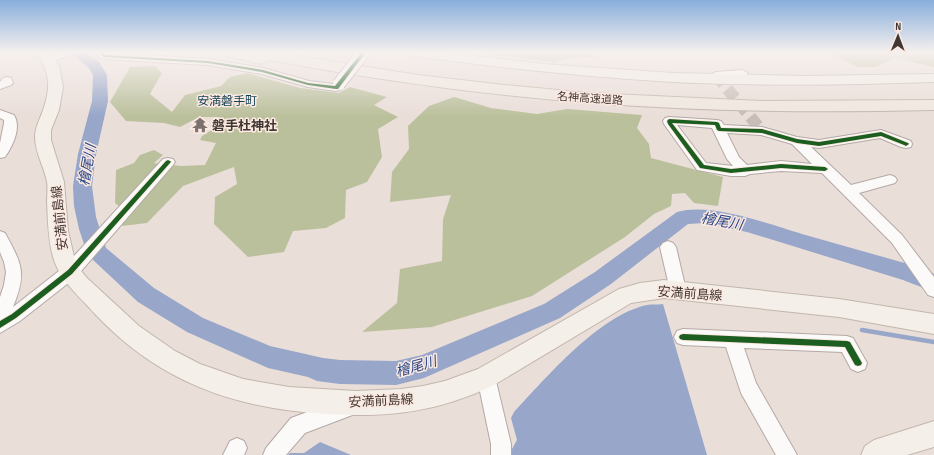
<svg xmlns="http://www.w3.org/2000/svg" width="934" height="455" font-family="'Sofia Sans Condensed','Noto Sans JP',sans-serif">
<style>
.forest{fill:#bbc09c}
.water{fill:#97a6c9}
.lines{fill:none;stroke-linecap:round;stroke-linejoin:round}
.stream{stroke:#97a6c9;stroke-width:4.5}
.river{fill:#97a6c9;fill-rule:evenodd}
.minor-tunnel{stroke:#c8bdb8;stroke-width:12;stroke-dasharray:12 6;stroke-linecap:butt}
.minor-casing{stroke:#b3a9a5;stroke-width:2}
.major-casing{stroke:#c2b6ac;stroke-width:2}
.highway-casing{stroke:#c2b6ac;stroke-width:2}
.minor{fill:#fcfaf9;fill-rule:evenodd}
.major{fill:#f4efe9;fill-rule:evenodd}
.highway{fill:#efe7df;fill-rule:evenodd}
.minor-bridge-casing{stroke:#b3a9a5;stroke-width:14;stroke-linecap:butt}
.minor-bridge{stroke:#fcfaf9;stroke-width:12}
.cycleway-casing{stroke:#fce9e1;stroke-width:2}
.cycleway{fill:#1b5e20;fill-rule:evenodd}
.labels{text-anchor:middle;stroke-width:3;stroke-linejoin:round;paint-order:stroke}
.far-street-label{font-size:11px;fill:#403733;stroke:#fce9e1}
.far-neighbourhood-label{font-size:12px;fill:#103f53;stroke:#fce9e1}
.poi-label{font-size:13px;font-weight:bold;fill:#403733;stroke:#fce9e1;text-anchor:start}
.street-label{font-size:13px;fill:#403733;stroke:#fce9e1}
.water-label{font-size:14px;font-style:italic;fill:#284788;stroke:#fce9e1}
</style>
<rect width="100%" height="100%" fill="#eaded9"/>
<!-- forest -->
<path class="forest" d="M469,52H585L596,57L570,58L554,62Z
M829,52H934V67L895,58L876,67H857Z
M155,66L162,73L150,94L172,112L185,95L221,86L230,77L247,73L300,88L339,93L350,87L387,97L374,105L398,117L378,129L382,157L367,182L346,190L345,218L326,228L293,231L284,252L248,257L214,224L215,197L237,184L234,167L183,186L147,223L122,226L128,213L115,203L116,170L134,163L140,155L154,150L163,155L154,163L181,166L205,165L216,143L200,140L202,136L212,130L219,117H199L180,127L164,123L126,121L110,102L130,67Z
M454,97L491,108L537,114L567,109L642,115L637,128L649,144L651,158L723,177L718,206L694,203L685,193L672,194L671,206L654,214L625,237L532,296L432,327L362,332L397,303L400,269L442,261L443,219L451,195L390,202L392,172L409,149L408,126L429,106Z"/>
<!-- water -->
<path class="water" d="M663,304L707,455H511L512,449L517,440L511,418L514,412C546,378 599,315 647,305C652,304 658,305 663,304Z
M320,442L351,455H288L290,453H304Z"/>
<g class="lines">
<!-- stream -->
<path class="stream" d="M862,330L934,342"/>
<!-- river -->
<path class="river" d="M70,52H86L99,62L107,75L108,101L96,154L92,186L96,217L106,248L154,288L203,318L270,346L323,358L340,360L396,361L422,355L544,304L595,272L677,212C711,202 768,224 802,234C837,244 873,254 908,264L934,274V292L903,280L747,232L704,223L688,224L611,284L560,318L424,378L396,385L340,384L317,381L308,377L268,368L187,332L138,302L92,259L84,244L79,229L74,206L73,186L78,154L92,101L93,75L89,68Z"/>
<!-- minor-tunnel -->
<path class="minor-tunnel" d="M716,75L762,131"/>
<defs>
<path id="minor" d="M59,52H73L72,54L50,62L45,59L46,57Z
M95,52L208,59L263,68L309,81L333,84L339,81L343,82L345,84L340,90L336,91L308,87L262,74L208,65L104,59L100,58Z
M742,70L748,73L746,75L716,78L710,75L716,72Z
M7,77L11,78L13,83L11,85L0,89V82L3,78Z
M0,110L14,115C22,128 12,147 5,157L0,158V143L4,123V120L0,118Z
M669,117L717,120L721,121L724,125L762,127L797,137L819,140L881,130L911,141L912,144L911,147L906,148L901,147L880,138L819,148L811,147L851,185L890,175L895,177L897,180L895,183L859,193L902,235L934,277V297L928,295L892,243L822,173L781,171L750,174L745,176H731L697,170L664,124L663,121L665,118ZM677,125L712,128L727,159L733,166L706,163ZM727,133L761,135L792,144L812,164L781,161L747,165L739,157Z
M168,158L173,159L175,162L173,165L76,277L20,321L0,333V297L4,285L6,272L4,262L0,252V231L5,233C22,264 27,273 13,307L64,267L163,159Z
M668,241L673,243L676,247L686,290L684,295L678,297L672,295L670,290L660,247L663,243Z
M683,329L847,336L853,338L867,363L865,369L858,372L851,369L842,352L744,348L756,383L797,455H776L741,393L726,347L683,345L677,343L674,337L677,331Z
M486,368L493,371L495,377L511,444V455H491V444L477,377L479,371Z
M348,397L355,400L358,407L355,414L305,433L286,455H263L266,448L291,418Z
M237,438L244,441L247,448L244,455H223L230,441Z"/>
<path id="major" d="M36,52H50L59,65L63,87L59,110L51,130V140L64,182L68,231L76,265L87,278L139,326L175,351L200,364L243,379L289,387L356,391L401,389L423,386L445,381L478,369L619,289L640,283L664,280L839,299L934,314V334L839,317L664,298L631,303L494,385C438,412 389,418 327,414C235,409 159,382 95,314C79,296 60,281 53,257C48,239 48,221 47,203C47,196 48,189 47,182C44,166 35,153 35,137C35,128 39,121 42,113C51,89 51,73 36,52Z
M407,52H442L543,64L673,73L804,76L934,74V82C847,85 760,86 673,82C586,77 500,68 414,56L409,55Z
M934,421V447L907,455H861L865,446L874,440Z"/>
<path id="highway" d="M219,52H273L418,75L504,85L590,93L762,101L934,100V110C848,112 762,112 675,108C539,102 403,85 269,60L262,64L222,55Z"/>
</defs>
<!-- minor casing -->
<use href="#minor" class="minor-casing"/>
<!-- major casing -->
<use href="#major" class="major-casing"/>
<!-- highway casing -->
<use href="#highway" class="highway-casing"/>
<!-- minor -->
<use href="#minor" class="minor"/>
<!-- major -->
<use href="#major" class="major"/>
<!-- highway -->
<use href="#highway" class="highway"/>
<defs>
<path id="minor-bridge" d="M339,84L364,52"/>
</defs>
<!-- minor-bridge casing -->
<use href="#minor-bridge" class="minor-bridge-casing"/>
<!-- minor-bridge -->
<use href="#minor-bridge" class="minor-bridge"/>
<defs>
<path id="cycleway" d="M98,52H102L105,55L208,61L263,70L308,83L335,86L362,52H366L338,89H336L308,85L262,72L208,63L104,57Z
M669,119L717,122L719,123L721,128L762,129L797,139L819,142L881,132L908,143L909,144L906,146L904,145L881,136L819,146L797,143L762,133L719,131L717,130L715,125L672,123L704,165L731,169L781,164L825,167L828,169L825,171L781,168L731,173L700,168L668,124L667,121Z
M168,160L170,161L171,162L170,163L72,274L16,318L0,328V321L12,314L68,270L166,161Z
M683,334L847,341L850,342L862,363L861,365L858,366L855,365L845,347L683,340L680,339L679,337L680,335Z"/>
</defs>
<!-- cycleway casing -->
<use href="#cycleway" class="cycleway-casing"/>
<!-- cycleway -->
<use href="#cycleway" class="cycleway"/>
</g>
<!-- sky -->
<linearGradient id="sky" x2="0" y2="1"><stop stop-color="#87aedc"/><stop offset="0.45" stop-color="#f6f0ee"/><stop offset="1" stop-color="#f6f0ee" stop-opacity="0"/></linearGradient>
<rect width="934" height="116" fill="url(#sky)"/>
<!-- icons -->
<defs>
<symbol id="temple-bare" viewBox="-9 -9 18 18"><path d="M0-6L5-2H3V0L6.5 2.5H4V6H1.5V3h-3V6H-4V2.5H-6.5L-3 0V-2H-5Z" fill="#7c716d" stroke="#fce9e1" stroke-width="2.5" paint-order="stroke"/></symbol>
</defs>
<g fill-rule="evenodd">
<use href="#temple-bare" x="189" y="114" width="22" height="22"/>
</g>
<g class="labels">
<!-- far-street labels -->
<g class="far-street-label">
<text transform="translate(590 98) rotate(4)" y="4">名神高速道路</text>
</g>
<!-- far-neighbourhood labels -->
<g class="far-neighbourhood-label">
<text x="227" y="105">安満磐手町</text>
</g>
<!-- poi labels -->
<g class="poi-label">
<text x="212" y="130">磐手杜神社</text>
</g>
<!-- street labels -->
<g class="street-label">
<text transform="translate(59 218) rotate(-96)" y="5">安満前島線</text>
<text transform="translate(690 293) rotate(4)" y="5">安満前島線</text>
<text transform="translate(381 400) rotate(-3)" y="5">安満前島線</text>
</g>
<!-- water labels -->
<g class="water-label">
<text transform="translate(87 165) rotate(-80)" y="5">檜尾川</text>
<text transform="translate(722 221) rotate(10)" y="5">檜尾川</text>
<text transform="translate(416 366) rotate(-16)" y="5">檜尾川</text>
</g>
</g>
<!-- north arrow -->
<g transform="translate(898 36) rotate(1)" stroke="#fce9e1" stroke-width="3" paint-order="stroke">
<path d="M0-3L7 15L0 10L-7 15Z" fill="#403733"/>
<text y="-6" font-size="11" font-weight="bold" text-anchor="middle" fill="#403733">N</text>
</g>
</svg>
